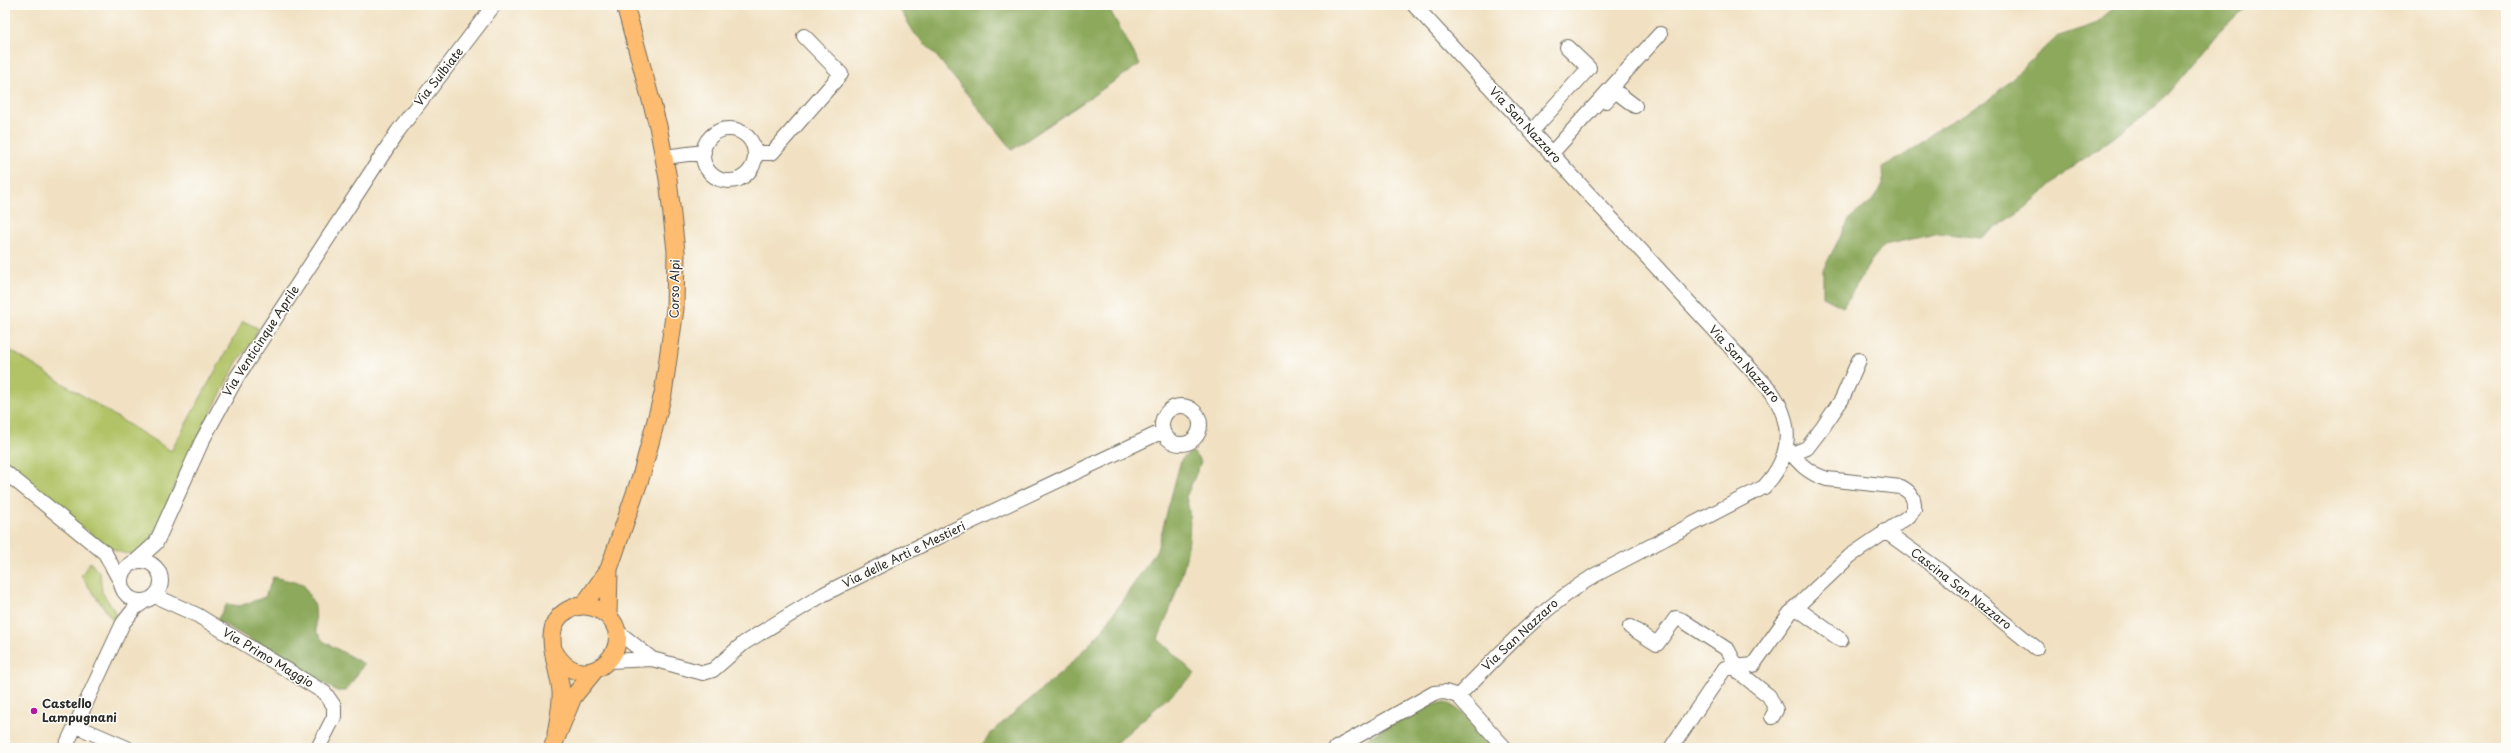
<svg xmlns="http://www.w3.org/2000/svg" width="2511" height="753" font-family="'Playpen Sans',sans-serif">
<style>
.green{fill:#b1c366;stroke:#6e7748}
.forest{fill:#8ca95b;stroke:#5c6a43}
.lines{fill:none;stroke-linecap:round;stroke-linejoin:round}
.minor-casing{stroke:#706b60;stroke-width:16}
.major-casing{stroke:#706b60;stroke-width:19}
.minor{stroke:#fff;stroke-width:14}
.major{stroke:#fdbc70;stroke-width:17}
.poi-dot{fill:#b5179e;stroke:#fdfcf7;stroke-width:1.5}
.labels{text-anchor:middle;stroke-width:3;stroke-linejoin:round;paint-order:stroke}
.street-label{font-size:12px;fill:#2b2b2b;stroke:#fdfcf7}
.poi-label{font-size:12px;font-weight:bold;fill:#2b2b2b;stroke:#fdfcf7;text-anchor:start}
</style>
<rect width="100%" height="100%" fill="#fdfcf7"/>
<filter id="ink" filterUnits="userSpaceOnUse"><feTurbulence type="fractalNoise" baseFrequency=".025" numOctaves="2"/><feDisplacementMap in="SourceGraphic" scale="8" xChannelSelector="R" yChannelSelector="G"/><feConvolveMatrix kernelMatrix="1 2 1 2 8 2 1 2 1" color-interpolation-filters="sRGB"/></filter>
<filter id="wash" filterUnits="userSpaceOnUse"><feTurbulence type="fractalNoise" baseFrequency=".012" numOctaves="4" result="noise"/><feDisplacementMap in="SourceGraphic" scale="16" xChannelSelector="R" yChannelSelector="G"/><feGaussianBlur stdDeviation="0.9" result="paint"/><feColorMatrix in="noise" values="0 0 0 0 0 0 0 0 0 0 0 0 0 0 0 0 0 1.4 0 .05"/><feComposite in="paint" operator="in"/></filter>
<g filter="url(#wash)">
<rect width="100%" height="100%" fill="#f1e1c2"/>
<!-- green -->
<path class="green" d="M243,321L258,328L254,339L237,362L184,465L151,540L141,553C126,556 118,552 105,545L5,466V347L171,451Z
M90,562L100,574L102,592L115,612L116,625L81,576Z"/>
<!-- forest -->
<path class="forest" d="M897,5H1107L1140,64L1012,150L934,53L915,34Z
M2117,5H2248L2217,33L2154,109L2068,170L2025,208L1981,238L1940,233L1884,245L1871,261L1843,307L1823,297V270L1850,218L1872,201L1883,185L1882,167L1906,154L1938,129L1988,101L2056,37L2095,24Z
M1192,451L1201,462L1186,497C1199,541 1175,598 1158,639L1195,674L1110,748H979L994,730L1060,674L1100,633L1157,550L1181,460Z
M273,577L303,584L315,606L316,631L323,641L364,664L346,691H337L217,620L227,604L240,606L265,597Z
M1446,702L1462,712L1500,748H1350C1380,732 1412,708 1446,702Z"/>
</g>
<g filter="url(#ink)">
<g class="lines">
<defs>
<path id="minor" d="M1414,5L1771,391C1794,424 1792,457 1764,487L1595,575C1540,609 1503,651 1458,696
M1606,101L1615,91L1635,106
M703 155a26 26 0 1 1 52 0a26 26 0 1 1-52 0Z
M1531,132L1589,68L1567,47
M755,153H772L841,74L804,36
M1551,154L1660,34
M664,157L704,152
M1162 425a19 19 0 1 1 38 0a19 19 0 1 1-38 0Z
M1792,454L1807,448L1823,427L1842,399L1859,360
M5,472L105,553L120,581
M1885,531L1939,570L2036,648
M121 581a20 20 0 1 1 40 0a20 20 0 1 1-40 0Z
M136,561L156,543L202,441L237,377L398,131L494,5
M155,596L197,615L325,693L334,706V717L318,748
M1795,607L1841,640
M1630,627L1657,644L1676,618L1682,620L1728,650L1740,673L1769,696L1776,710L1772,717
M617,631L652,659
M609,661L652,659L703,673L713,670L744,643L824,594L903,554L1163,431
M76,726L127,748
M65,748L123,623L135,608L145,601
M1336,748L1434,693L1445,692L1458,696L1505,748
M1671,748L1725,668L1753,665L1790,613L1850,556L1909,516L1914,509C1915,498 1911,492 1901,487L1827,479C1807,473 1798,462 1786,447"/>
<path id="major" d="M583,606L609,569L642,473L663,394L675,309L676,251L668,179L658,126L625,5
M608,615L609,569
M553,649C583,707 648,640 601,611C591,605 578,604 568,610C538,626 559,666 561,691C562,705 558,721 556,734
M552,748L573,697L595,670"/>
</defs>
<!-- minor casing -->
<use href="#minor" class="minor-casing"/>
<!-- major casing -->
<use href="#major" class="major-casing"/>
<!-- minor -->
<use href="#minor" class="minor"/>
<!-- major -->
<use href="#major" class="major"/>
</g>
</g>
<!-- markers -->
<circle class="poi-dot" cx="34" cy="711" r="4"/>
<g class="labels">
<!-- street labels -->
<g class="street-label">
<text transform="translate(439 77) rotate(-52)" y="4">Via Sulbiate</text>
<text transform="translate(1525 125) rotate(47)" y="4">Via San Nazzaro</text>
<text transform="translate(675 289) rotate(-89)" y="4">Corso Alpi</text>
<text transform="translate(261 341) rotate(-57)" y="4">Via Venticinque Aprile</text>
<text transform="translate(1744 364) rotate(48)" y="4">Via San Nazzaro</text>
<text transform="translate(904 555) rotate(-26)" y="4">Via delle Arti e Mestieri</text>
<text transform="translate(1961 589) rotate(38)" y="4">Cascina San Nazzaro</text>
<text transform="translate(1520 635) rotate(-43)" y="4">Via San Nazzaro</text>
<text transform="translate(268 658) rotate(31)" y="4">Via Primo Maggio</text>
</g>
<!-- poi labels -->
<g class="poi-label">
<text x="42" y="708">Castello<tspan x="42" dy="14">Lampugnani</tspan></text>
</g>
</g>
<!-- margin -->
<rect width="2511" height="753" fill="none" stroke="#fdfcf7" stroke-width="20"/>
</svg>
